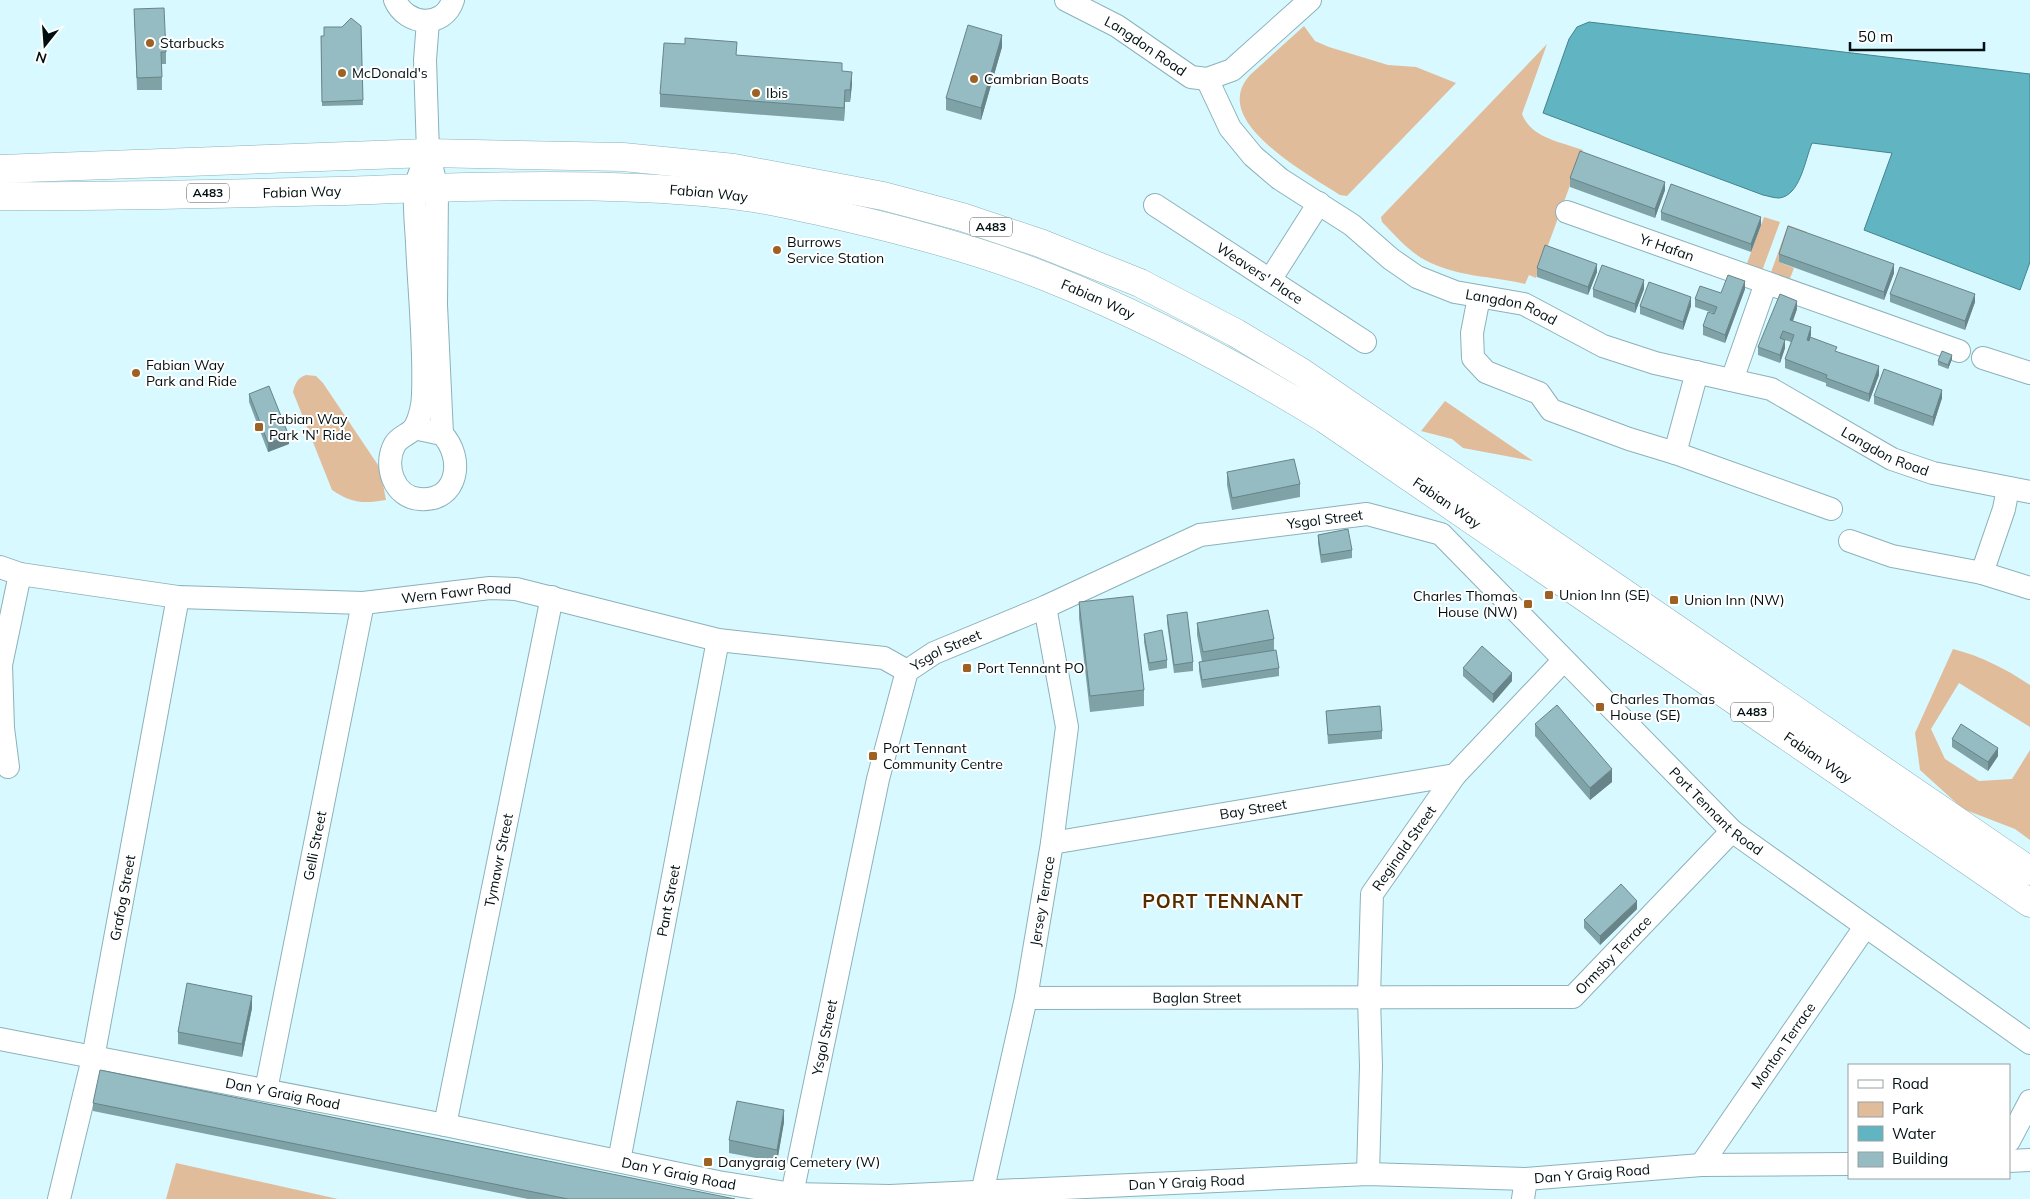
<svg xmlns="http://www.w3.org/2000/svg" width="2030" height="1199" font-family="Mulish,sans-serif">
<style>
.green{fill:#e1bc9b}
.water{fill:#61b5c2;stroke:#44838d}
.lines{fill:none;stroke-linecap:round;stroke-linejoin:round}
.minor-casing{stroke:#8bb2b9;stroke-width:24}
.highway-casing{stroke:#8bb2b9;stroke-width:29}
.minor{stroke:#fff;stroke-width:22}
.highway{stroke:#fff;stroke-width:28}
.wall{fill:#7fa2a7}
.shaded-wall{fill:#688488}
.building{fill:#94bcc2;stroke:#688488}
.poi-dot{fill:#9d6123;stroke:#fff;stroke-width:2}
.labels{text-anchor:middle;stroke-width:4;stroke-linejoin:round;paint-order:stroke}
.shield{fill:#fff;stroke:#4e5758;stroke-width:1}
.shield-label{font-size:12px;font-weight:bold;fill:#020f11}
.poi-label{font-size:14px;fill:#020f11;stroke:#fff;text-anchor:start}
.street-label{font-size:14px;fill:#020f11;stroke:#fff}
.district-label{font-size:19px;font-weight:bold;letter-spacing:1px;fill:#552e00;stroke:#fff}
</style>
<rect width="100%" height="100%" fill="#d8f9ff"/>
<!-- green -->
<path class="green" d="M1304,26L1315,41L1329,47L1388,65L1416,67L1456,83L1347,196L1340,195C1312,177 1234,134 1240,95C1241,87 1245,81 1250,75Z
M1547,44L1522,114C1531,138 1562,142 1583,150L1536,278L1529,275L1525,284C1492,276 1456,277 1425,260C1408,251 1395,235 1382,222L1381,217Z
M1764,217L1780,222L1762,271L1746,266Z
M1788,225L1807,232L1803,240L1779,262L1794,268L1789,281L1770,275Z
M306,375L316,376L323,383L380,468L386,500C363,504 351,503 332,490L293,392C295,384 297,378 306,375Z
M1445,401L1533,461L1463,448L1452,439L1421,431Z
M1953,649C1981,656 2006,669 2030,685V727L1959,683L1931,729L1945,759L1979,781L2012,779L2030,750V840L2015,829L1963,809L1920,770L1915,733Z
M176,1163L338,1199H166Z"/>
<!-- water -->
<path class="water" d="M1589,22L2030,74V262L2020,290L1864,230L1892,153L1812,143C1805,160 1800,196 1779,198C1774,198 1768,196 1763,195L1543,113L1569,39L1577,27Z"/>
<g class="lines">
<defs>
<g id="minor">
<path d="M395,0C406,26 444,29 453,0"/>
<path id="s1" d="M1066,0L1117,26L1191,77L1207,79L1232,70L1310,0"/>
<path d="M428,21L425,60L428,153L437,188L436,305L442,434"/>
<path id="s2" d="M1207,79L1230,128L1253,156L1280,179L1352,225L1391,259L1417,277L1455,292L1524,304L1603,346L1655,363L1771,389L1892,459L1933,473L2030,492"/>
<path id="s3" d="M1155,205L1365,342"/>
<path id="s4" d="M1567,212L1959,351"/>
<path d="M1270,280L1319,203"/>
<path d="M1479,297L1472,333L1473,358L1486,372L1539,393L1551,410L1629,439L1675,453L1831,509"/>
<path d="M1983,358L2030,373"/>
<path d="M1732,380L1766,283"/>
<path d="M414,428L442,434C465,458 458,502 420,499C394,498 383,465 395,444C400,436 411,434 415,427C420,418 423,404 423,394C425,346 419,291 417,242C416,225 414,206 415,189C417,177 424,164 428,153"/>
<path d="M1675,453L1697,372"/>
<path d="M1850,541L1892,556L1982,573L2030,588"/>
<path id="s5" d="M0,567L20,574L178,597L363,603L490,588L516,589L718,640L884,658L907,671"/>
<path d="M1982,573L2004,509L2008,488"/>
<path d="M8,767L3,728L1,665L20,574"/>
<path id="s6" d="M1052,843L1455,775"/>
<path id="s7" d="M1026,998L1573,997L1732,831"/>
<path id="s8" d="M0,1039L445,1125L718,1182L792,1194L890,1196L1368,1174L1526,1179L1701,1165L1849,1164"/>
<path id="s9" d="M266,1090L363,603"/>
<path id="s10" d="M445,1125L552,597"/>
<path d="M2009,1141L2030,1101"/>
<path id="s11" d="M619,1161L718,640"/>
<path d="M2009,1161L2030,1160"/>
<path id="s12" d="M1701,1165L1865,927"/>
<path id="s13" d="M1368,1174L1371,1066L1369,997L1372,894L1455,775L1563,661"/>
<path id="s14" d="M982,1193L1026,998L1052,843L1067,727L1045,607"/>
<path id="s15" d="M59,1199L93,1058L178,597"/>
<path id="s16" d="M791,1199L878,779L907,671L934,653L1045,607L1200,535L1367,514L1441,534L1732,831L2030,1043"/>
<path d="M1523,1199L1526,1179"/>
</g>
<g id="highway">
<path d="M0,169L428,153L623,157L734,168L883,196L962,217L1040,243L1140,283L1236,333L1301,372L2030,871"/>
<path id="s17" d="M0,196C112,197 225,194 338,191C465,187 596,181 723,194C764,198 805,208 845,217C914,233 984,252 1049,278C1146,317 1237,365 1325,419L2030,903"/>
</g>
</defs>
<!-- minor casing -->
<use href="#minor" class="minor-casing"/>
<!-- highway casing -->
<use href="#highway" class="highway-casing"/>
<!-- minor -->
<use href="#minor" class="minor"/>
<!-- highway -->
<use href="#highway" class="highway"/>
</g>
<!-- wall -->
<path class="wall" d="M134,9L166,52V64H162V90H137Z
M361,26L363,105L322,106L321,36H324Z
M685,44L737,55L842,71L852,84L850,102H845L844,121L660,107V94Z
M1002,47L981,120L946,110V98Z
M1570,178L1665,190L1655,218L1570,187Z
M1661,212L1761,225L1751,252L1661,220Z
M1779,254L1894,273L1884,300L1779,262Z
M1537,268L1597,272L1588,295L1537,277Z
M1593,289H1644L1635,313L1593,297Z
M1745,289L1725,343L1703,335V326L1713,313L1695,307V299Z
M1890,294L1975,302L1965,330L1890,302Z
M1640,306H1691L1683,330L1640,314Z
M1797,309L1793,321L1811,335L1810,338L1879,375L1869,402L1826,386V383L1785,368V359L1791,342L1785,340V348L1780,363L1758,355V347Z
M1952,359L1948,369L1938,365V361Z
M249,394L289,444L268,452L249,402Z
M1874,396L1942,398L1933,426L1874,404Z
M1227,472L1300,484V497L1232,510L1227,485Z
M1318,535L1352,550V558L1321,563L1318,543Z
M1079,602L1144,690V706L1090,712L1079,618Z
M1167,615L1193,662V671L1174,673L1167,623Z
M1197,623L1274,639V651L1279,668V676L1202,688L1199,671V662H1202L1197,635Z
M1144,634L1167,660V668L1149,671L1144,642Z
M1463,668L1512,681L1493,703L1463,676Z
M1326,711L1382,731V739L1328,744Z
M1535,724L1612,782L1590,800L1535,736Z
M1952,739L1998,756L1988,771L1952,747Z
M1637,909L1600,945L1584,928V920Z
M252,1008L242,1057L178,1044V1032Z
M93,1103L735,1199H528L93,1111Z
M784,1122L777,1162L729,1153V1140Z"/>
<!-- shaded-wall -->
<path class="shaded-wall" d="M1002,35V47L981,120V108Z
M852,72V84L850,102V90Z
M845,90V102L844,121V108Z
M1665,182V190L1655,218V209Z
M1761,217V225L1751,252V244Z
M1597,264V272L1588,295V287Z
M1894,264V273L1884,300V292Z
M1644,280V289L1635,313V304Z
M1745,281V289L1725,343V335Z
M1975,294V302L1965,330V321Z
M1691,297V306L1683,330V322Z
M1797,301V309L1790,328V320Z
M1811,327V335L1807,348V340Z
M1785,340V348L1780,363V355Z
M1952,355V359L1948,369V365Z
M1879,366V375L1869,402V394Z
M1942,390V398L1933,426V417Z
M289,436V444L268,452V443Z
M1512,673V681L1493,703V694Z
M1998,748V756L1988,771V762Z
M1612,769V782L1590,800V788Z
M1637,901V909L1600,945V936Z
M252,996V1008L242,1057V1044Z
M784,1110V1122L777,1162V1150Z"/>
<!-- building -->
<path class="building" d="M164,8L166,52H161L162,77L137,78L134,9Z
M351,18L361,26L363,100L322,102L321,36H324V27H342Z
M968,25L1002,35L981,108L946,98Z
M685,38L737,42L736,55L842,63V71L852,72L850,90H845L844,108L660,94L664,43L685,44Z
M1580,151L1665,182L1655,209L1570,178Z
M1671,184L1761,217L1751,244L1661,212Z
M1788,226L1894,264L1884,292L1779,254Z
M1545,245L1597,264L1588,287L1537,268Z
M1602,265L1644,280L1635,304L1593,289Z
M1900,267L1975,294L1965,321L1890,294Z
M1728,275L1745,281L1725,335L1703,326L1708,312L1714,314L1717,307L1695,299L1700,286L1721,293Z
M1649,282L1691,297L1683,322L1640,306Z
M1780,294L1797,301L1790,320L1811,327L1807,340L1809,341L1810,337L1837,347L1835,351L1879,366L1869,394L1826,378L1827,375L1785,359L1794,335L1783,331L1780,338L1785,340L1780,355L1758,347Z
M1942,351L1952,355L1948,365L1938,361Z
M1884,369L1942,390L1933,417L1874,396Z
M269,386L289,436L268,443L249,394Z
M1294,459L1300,484L1232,498L1227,472Z
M1348,529L1352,550L1321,555L1318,535Z
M1133,596L1144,690L1090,696L1079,602Z
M1268,610L1274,639L1203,652L1197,623Z
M1187,612L1193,662L1174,665L1167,615Z
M1162,630L1167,660L1149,663L1144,634Z
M1482,646L1512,673L1493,694L1463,668Z
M1276,650L1279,668L1202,680L1199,662Z
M1557,705L1612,769L1590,788L1535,724Z
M1380,706L1382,731L1328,735L1326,711Z
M1961,724L1998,748L1988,762L1952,739Z
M1621,884L1637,901L1600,936L1584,920Z
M187,983L252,996L242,1044L178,1032Z
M100,1070L735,1199H568L93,1103Z
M737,1101L784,1110L777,1150L729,1140Z"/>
<!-- markers -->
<g class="poi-dot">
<circle cx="150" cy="43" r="5"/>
<circle cx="342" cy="73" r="5"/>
<circle cx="974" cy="79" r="5"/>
<circle cx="756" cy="93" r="5"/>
<circle cx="777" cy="250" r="5"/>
<circle cx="136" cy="373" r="5"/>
<rect x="254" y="422" width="10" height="10" rx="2.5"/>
<rect x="1544" y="590" width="10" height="10" rx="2.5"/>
<rect x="1669" y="595" width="10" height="10" rx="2.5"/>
<rect x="1523" y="599" width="10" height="10" rx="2.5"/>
<rect x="962" y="663" width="10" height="10" rx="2.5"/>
<rect x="1595" y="702" width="10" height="10" rx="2.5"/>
<rect x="868" y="751" width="10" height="10" rx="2.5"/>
<rect x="703" y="1157" width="10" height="10" rx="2.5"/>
</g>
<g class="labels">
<!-- shield labels -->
<g class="shield">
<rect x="187" y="183.5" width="42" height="19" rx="4"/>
<rect x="970" y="217.5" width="42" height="19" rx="4"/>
<rect x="1731" y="702.5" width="42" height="19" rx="4"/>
</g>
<g class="shield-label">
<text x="208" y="197">A483</text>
<text x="991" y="231">A483</text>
<text x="1752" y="716">A483</text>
</g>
<!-- poi labels -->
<g class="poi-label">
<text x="160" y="48">Starbucks</text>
<text x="352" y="78">McDonald's</text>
<text x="984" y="84">Cambrian Boats</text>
<text x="766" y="98">Ibis</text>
<text x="787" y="247">Burrows<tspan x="787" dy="16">Service Station</tspan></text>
<text x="146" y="370">Fabian Way<tspan x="146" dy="16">Park and Ride</tspan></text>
<text x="269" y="424">Fabian Way<tspan x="269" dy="16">Park 'N' Ride</tspan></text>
<text x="1559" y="600">Union Inn (SE)</text>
<text x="1518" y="601" text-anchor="end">Charles Thomas<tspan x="1518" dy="16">House (NW)</tspan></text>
<text x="1684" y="605">Union Inn (NW)</text>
<text x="977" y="673">Port Tennant PO</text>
<text x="1610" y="704">Charles Thomas<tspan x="1610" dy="16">House (SE)</tspan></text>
<text x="883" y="753">Port Tennant<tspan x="883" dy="16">Community Centre</tspan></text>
<text x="718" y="1167">Danygraig Cemetery (W)</text>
</g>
<!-- street labels -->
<g class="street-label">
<text dy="5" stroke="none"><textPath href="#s1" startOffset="92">Langdon Road</textPath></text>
<text dy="5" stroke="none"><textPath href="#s17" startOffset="302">Fabian Way</textPath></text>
<text dy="5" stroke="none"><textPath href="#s17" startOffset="709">Fabian Way</textPath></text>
<text dy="5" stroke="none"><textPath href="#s4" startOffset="106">Yr Hafan</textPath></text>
<text dy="5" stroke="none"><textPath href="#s3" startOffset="125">Weavers' Place</textPath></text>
<text dy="5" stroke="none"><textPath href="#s17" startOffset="1114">Fabian Way</textPath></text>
<text dy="5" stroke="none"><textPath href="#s2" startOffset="394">Langdon Road</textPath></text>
<text dy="5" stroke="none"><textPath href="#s2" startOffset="799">Langdon Road</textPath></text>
<text dy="5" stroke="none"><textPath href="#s17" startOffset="1519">Fabian Way</textPath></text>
<text dy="5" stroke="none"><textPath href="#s16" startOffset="990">Ysgol Street</textPath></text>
<text dy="5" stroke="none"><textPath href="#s5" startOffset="460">Wern Fawr Road</textPath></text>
<text dy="5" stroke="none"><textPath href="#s16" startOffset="585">Ysgol Street</textPath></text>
<text dy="5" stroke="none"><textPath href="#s17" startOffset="1969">Fabian Way</textPath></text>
<text dy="5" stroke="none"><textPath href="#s6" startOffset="204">Bay Street</textPath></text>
<text dy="5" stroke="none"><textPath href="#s16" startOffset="1500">Port Tennant Road</textPath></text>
<text dy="5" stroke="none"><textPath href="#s9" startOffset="249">Gelli Street</textPath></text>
<text dy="5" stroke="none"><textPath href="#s13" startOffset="336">Reginald Street</textPath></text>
<text dy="5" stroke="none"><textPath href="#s10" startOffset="270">Tymawr Street</textPath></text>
<text dy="5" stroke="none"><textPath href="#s15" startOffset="308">Grafog Street</textPath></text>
<text dy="5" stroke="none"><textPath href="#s11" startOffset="265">Pant Street</textPath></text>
<text dy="5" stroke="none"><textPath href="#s14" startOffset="298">Jersey Terrace</textPath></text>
<text dy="5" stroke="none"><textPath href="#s7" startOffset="605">Ormsby Terrace</textPath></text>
<text dy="5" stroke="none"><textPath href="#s7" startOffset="171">Baglan Street</textPath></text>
<text dy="5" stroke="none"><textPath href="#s16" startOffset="165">Ysgol Street</textPath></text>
<text dy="5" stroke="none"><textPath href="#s12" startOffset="145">Monton Terrace</textPath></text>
<text dy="5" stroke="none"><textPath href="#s8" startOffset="288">Dan Y Graig Road</textPath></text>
<text dy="5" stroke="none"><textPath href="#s8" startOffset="692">Dan Y Graig Road</textPath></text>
<text dy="5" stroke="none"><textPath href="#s8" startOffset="1608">Dan Y Graig Road</textPath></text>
<text dy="5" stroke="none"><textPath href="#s8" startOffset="1202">Dan Y Graig Road</textPath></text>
</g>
<!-- district labels -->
<g class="district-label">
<text x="1223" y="908">PORT TENNANT</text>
</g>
</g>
<!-- legend -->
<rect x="1848" y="1064" width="162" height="115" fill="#ffffff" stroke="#9a9fa0"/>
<rect x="1858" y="1080" width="25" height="8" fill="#ffffff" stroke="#9a9fa0"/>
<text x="1892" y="1089" font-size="15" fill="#020f11">Road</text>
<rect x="1858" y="1102" width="25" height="15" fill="#e1bc9b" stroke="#9a9fa0"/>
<text x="1892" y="1114" font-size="15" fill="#020f11">Park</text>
<rect x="1858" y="1126" width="25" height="15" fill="#61b5c2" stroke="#9a9fa0"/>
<text x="1892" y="1139" font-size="15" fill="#020f11">Water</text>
<rect x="1858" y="1152" width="25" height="15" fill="#94bcc2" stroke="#9a9fa0"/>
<text x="1892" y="1164" font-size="15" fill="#020f11">Building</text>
<!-- north arrow -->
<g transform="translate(45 45) rotate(197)" stroke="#ffffff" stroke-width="4" paint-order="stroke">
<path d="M0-4L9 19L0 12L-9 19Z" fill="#020f11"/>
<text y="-8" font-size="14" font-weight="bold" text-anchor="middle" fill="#020f11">N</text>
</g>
<!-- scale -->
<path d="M1850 42v8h134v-8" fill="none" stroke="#020f11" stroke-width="2.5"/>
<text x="1858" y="42" font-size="15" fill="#020f11" stroke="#ffffff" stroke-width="4" paint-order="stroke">50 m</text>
</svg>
